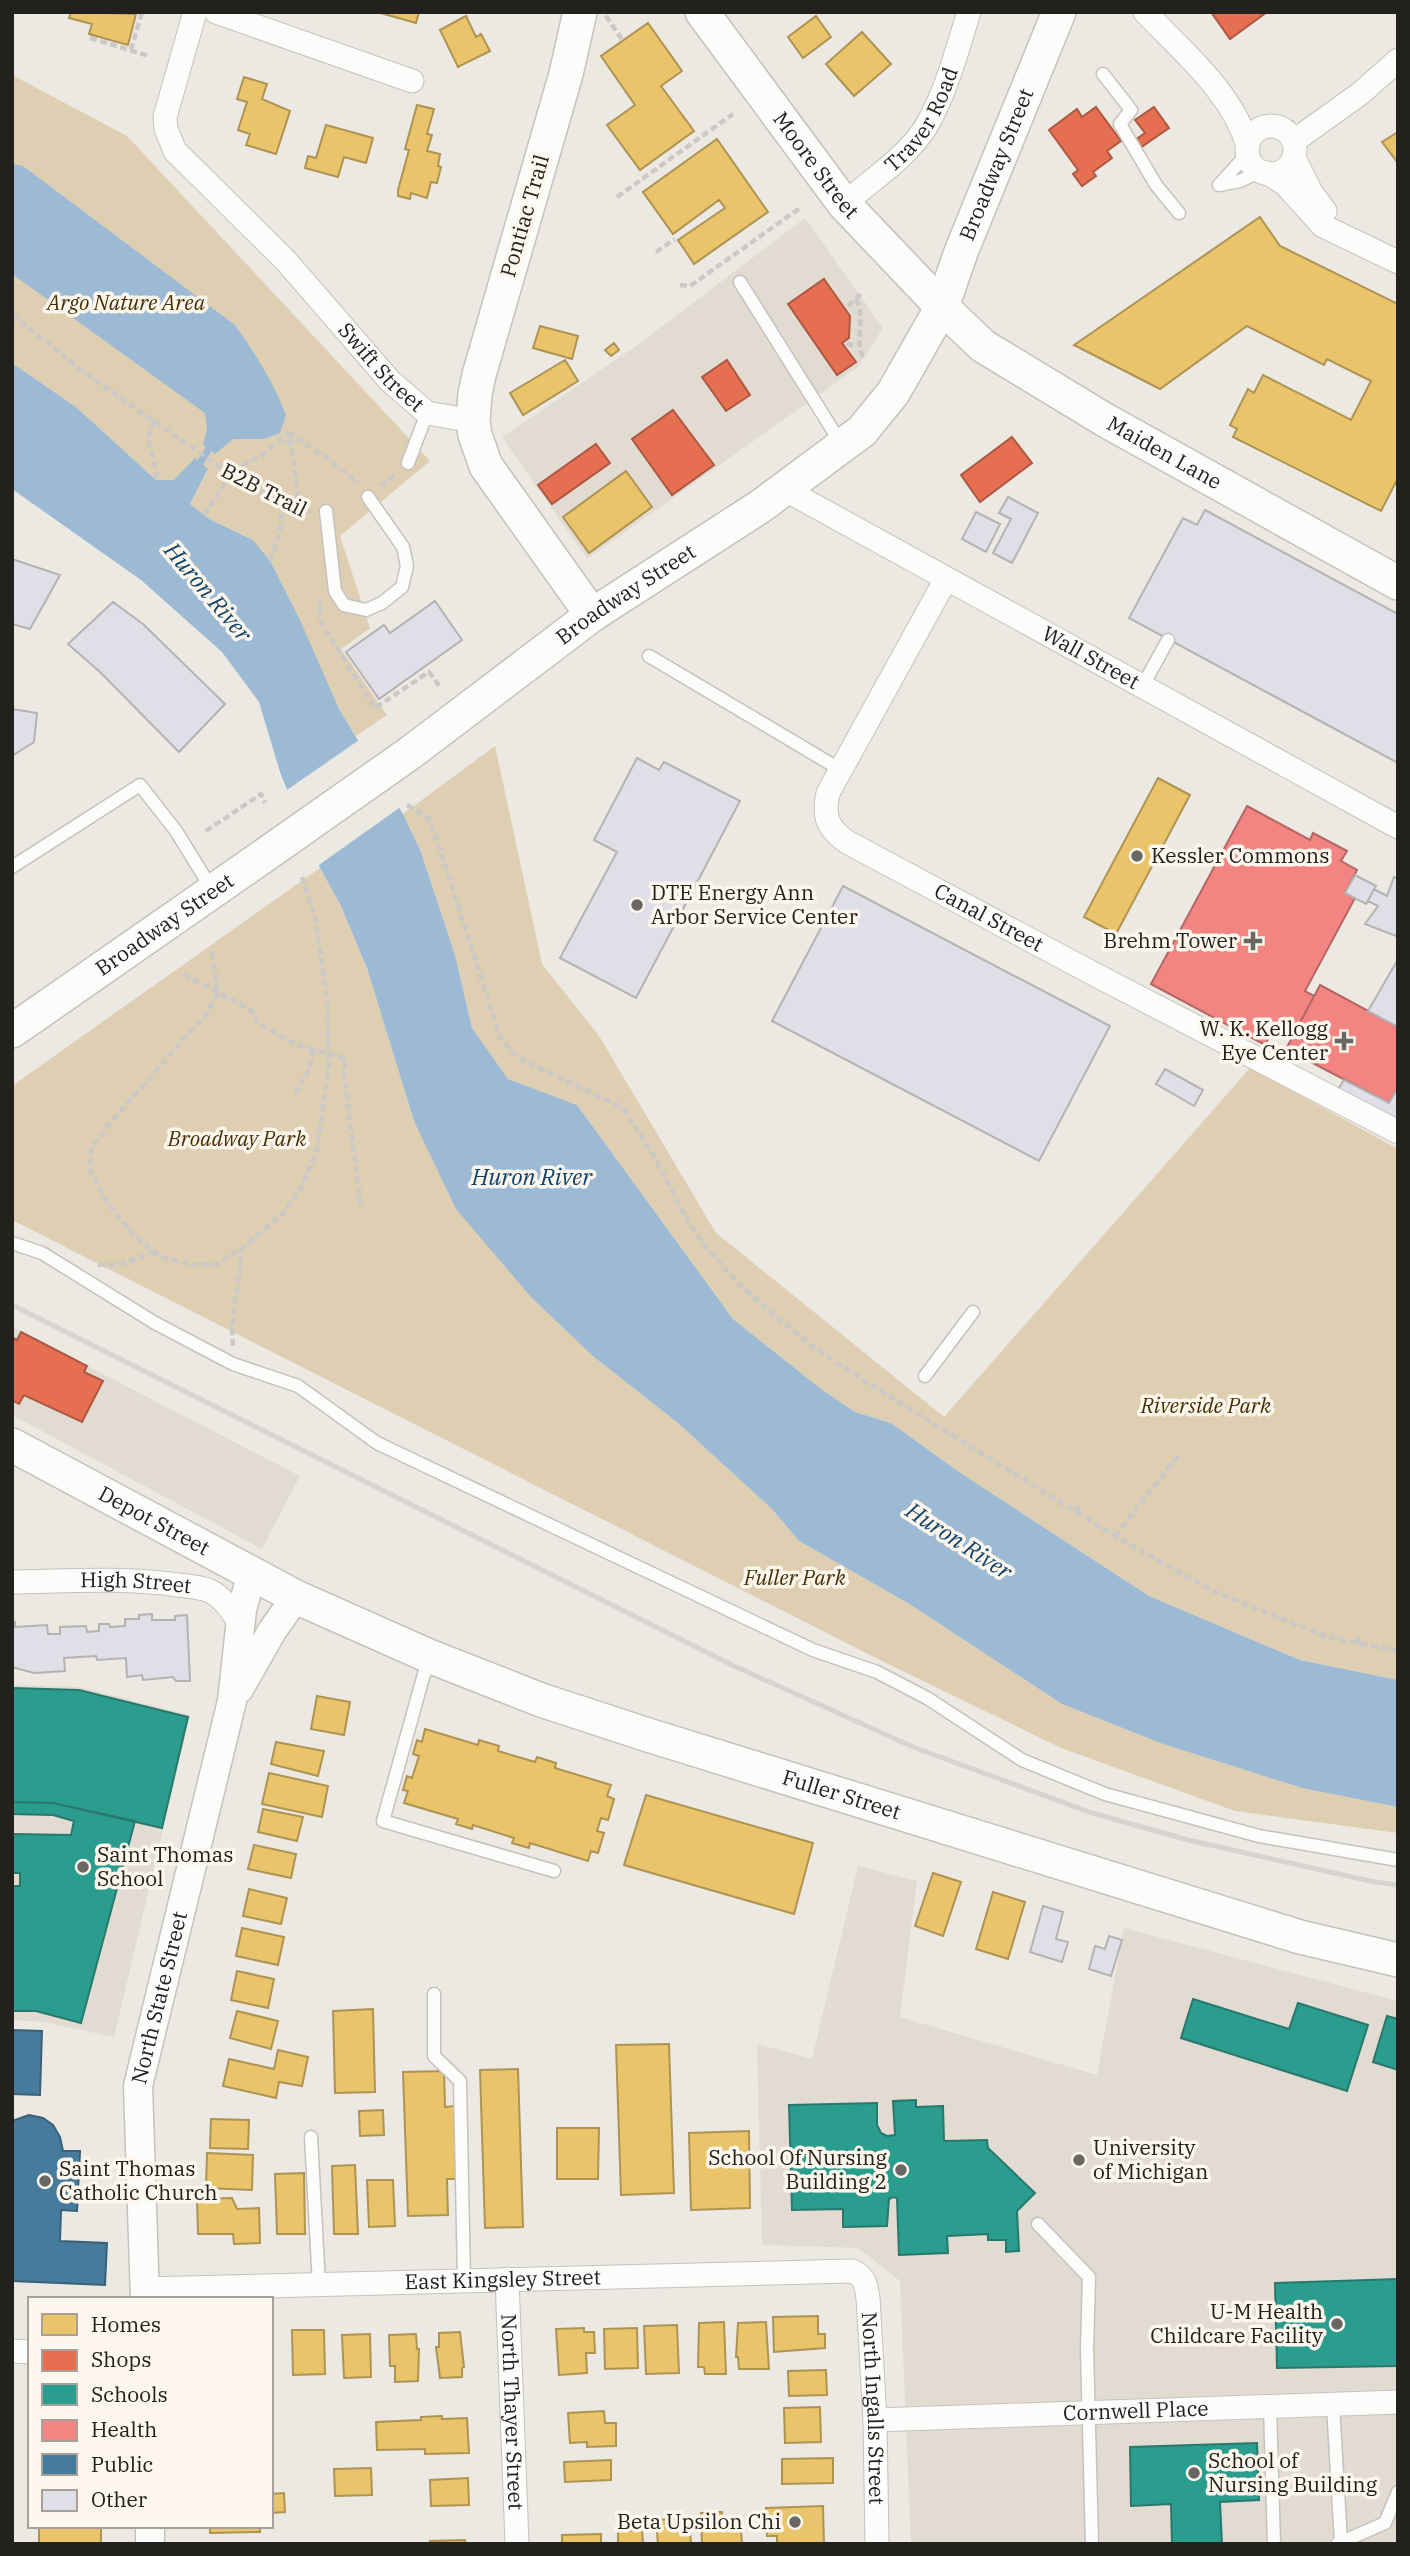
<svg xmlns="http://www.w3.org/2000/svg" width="1410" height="2556" font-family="'IBM Plex Serif',serif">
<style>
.built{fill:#e2dbd1}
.green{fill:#deceb2}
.water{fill:#9dbad5}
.pier{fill:#ece8e2}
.homes{fill:#e9c46a;stroke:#ae9353;stroke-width:2}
.shops{fill:#e76f51;stroke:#ac5842;stroke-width:2}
.schools{fill:#2a9d8f;stroke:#28786d;stroke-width:2}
.health{fill:#f28482;stroke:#b46664;stroke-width:2}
.public{fill:#457b9d;stroke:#3b6077;stroke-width:2}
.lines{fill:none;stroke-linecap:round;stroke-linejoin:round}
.stream{stroke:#9dbad5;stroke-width:7}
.building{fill:#e0dee6;stroke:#b4b3b2;stroke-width:2}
.service-casing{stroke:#c5c2be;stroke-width:15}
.minor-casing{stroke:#c5c2be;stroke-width:25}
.tertiary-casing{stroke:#c5c2be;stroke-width:31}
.secondary-casing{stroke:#c5c2be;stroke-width:36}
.path{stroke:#cbc9c7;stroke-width:4.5;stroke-dasharray:7 3.5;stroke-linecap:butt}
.service{stroke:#fcfcfb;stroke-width:12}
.minor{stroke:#fcfcfb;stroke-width:23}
.tertiary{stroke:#fcfcfb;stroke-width:28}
.secondary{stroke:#fcfcfb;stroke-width:33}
.rail{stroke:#d6d4d3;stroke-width:5}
.secondary-bridge-casing{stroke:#c5c2be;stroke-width:36;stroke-linecap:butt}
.secondary-bridge{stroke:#fcfcfb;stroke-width:33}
.poi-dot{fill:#696763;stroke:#fcf6ec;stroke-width:2.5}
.labels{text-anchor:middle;stroke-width:7;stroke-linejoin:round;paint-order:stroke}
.street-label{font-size:21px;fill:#23211e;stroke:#fcf6ec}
.park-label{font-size:21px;font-style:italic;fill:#453005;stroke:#fcf6ec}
.poi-label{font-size:21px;fill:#23211e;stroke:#fcf6ec;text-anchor:start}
.water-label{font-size:23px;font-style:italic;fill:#11436a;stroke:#fcf6ec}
</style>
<rect width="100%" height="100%" fill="#ece8e2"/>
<!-- built -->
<path class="built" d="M805,218L883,328L858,367L587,559L502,437L636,346Z
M12,1327L300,1476L262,1549L12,1415Z
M12,1685L80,1687L190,1715L114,2037L43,2022L12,2020Z
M858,1866L917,1881L900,2017L1097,2075L1124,1928L1398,2001V2544H911L900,2281L858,2248L762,2245L757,2044L812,2059Z"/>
<!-- green -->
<path class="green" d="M12,75L127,136L430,461L340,536L370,628L341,649L387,715L356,736L339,709L253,540L209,519L190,504L208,470L174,480H156L76,407L12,363Z
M495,746L542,964L599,1036L716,1233L944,1417L1250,1068L1398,1149V1680L1300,1660L1149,1596L959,1472L891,1423L855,1412L821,1389L733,1319L577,1105L508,1079L472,1028L455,955L421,852L403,814Z
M320,868L340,904L367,968L414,1121L594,1357L678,1423L772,1509L799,1541L911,1605L1062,1704L1163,1744L1302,1788L1398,1807V1833L1235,1811L1061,1748L880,1660L12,1220V1086Z"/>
<!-- water -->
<path class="water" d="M12,164L23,166L235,325C255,353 273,382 286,415L280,433L264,439H233L215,454L203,445L207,429L205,413L12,274Z
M12,363L76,407L156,480H174L195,458L208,469L190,504L209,519L253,540L270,561L299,618L339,709L403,814L421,852L455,955L472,1028L508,1079L577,1105L733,1319L821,1389L855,1412L891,1423L959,1472L1149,1596L1300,1660L1398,1680V1807L1302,1788L1163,1744L1062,1704L911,1605L799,1541L772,1509L678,1423L594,1357L531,1297L456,1209L414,1121L367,968L340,904L320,868L281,775L259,702L222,652L141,580L12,489Z"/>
<!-- pier -->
<path class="pier" d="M362,738L402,806L316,867L284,792Z"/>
<!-- homes -->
<path class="homes" d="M71,12L136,14L128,45L89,34L92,24L69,18Z
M377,12H419L416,23Z
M466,16L476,37L481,34L490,51L458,67L440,30Z
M816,16L831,37L803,58L788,37Z
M648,23L682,71L661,86L694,131L640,170L607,125L635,105L601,56Z
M862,32L891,64L854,96L826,64Z
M244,77L267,84L262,99L290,111L276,154L246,145L250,134L238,130L247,102L237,99Z
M417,105L434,109L427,134L432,135L427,151L440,154L438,166L441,167L437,183L431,182L427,198L411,193L410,199L398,196V190L409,150L405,149Z
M326,125L373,138L366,163L344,157L338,177L305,168L308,156L316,158Z
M1398,132V163L1382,142Z
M717,139L768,212L694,264L678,240L725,208L719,200L673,234L643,192Z
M1260,217L1280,246L1398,304V478L1381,511L1233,437L1237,429L1230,425L1248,389L1254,393L1263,375L1351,420L1371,381L1327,359L1324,365L1247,326L1160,389L1074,345Z
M540,326L578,336L572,359L533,348Z
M614,343L619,350L611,356L605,350Z
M565,360L578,381L523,415L510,393Z
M626,471L652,507L589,553L563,517Z
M1158,778L1190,795L1116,934L1084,917Z
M317,1696L350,1702L344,1735L311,1729Z
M425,1729L478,1745L479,1740L499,1746L498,1751L535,1762L537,1757L556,1763L555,1768L611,1785L607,1796L614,1799L608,1820L601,1818L597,1831L604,1833L598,1853L591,1851L588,1861L530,1843L529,1848L512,1843L514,1838L473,1825L472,1829L456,1824L458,1819L404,1803L408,1791L403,1790L407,1776L412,1778L419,1756L413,1754L417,1740L422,1742Z
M276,1742L324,1751L318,1776L271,1764Z
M269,1773L328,1786L322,1817L262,1804Z
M646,1795L813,1843L794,1914L624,1865Z
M263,1809L303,1817L297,1841L258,1832Z
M254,1845L296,1854L291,1878L248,1869Z
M933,1873L961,1882L943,1936L915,1926Z
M249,1889L287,1898L281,1924L243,1916Z
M993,1892L1025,1902L1008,1959L976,1949Z
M242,1928L284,1937L278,1965L236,1956Z
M237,1971L274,1979L268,2008L231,2000Z
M373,2009L375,2092L335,2093L333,2011Z
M237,2011L278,2021L271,2049L230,2038Z
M669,2044L674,2193L621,2195L616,2045Z
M278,2050L308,2057L302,2086L279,2082L276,2098L223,2086L229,2059L274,2069Z
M518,2069L523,2227L485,2228L480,2070Z
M444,2071L445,2107L454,2106L456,2179H447L448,2215L408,2216L403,2072Z
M383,2110L384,2135L360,2136L359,2111Z
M211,2119L249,2120L248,2149L210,2148Z
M557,2128H599L598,2179H557Z
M749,2131L750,2208L691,2210L689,2133Z
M207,2153L253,2155L252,2190L206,2188Z
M355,2165L358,2234H334L332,2166Z
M304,2173L305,2234H277L275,2174Z
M367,2180H393L395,2226L369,2227Z
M232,2198L237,2209L259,2208L260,2243L234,2244L233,2234H198L197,2199Z
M818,2316V2334H825V2348L774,2352L773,2317Z
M724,2322L726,2374H705L704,2367H698L699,2323Z
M766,2322L769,2369H739L738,2357H736L738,2323Z
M677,2325L679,2373L646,2374L644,2326Z
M584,2328V2332H594L595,2353H586L587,2373L559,2375L556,2329Z
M637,2328L638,2368L605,2369L604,2329Z
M292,2330H324L325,2374L293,2375Z
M460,2332L464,2367L462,2368V2377L440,2378L436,2347H439V2333Z
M370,2334L371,2377L344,2378L342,2335Z
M416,2334L417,2349H419L418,2381L395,2382V2366H390L389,2335Z
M826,2370L827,2395L789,2396L788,2371Z
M820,2407L821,2442L785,2443L784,2408Z
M604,2411L605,2423H616V2446L587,2447V2442L570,2443L568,2413Z
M442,2416V2419L467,2418L469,2453L425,2454V2449L377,2450L376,2422L421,2420V2417Z
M833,2458V2483L782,2484V2459Z
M611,2460V2480L565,2482L564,2462Z
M371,2468L372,2495L335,2496L334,2469Z
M468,2478L469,2505L431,2506L430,2480Z
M284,2493L285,2512L271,2513V2494Z
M823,2506L824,2544H777V2536H767L766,2508Z
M722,2512L723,2531L741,2530L742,2544H702L701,2513Z
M689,2518L691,2544H658L656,2520Z
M39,2526H101V2544H39Z
M210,2526H260V2532L210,2533Z
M642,2530L643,2544H618V2531Z
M601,2534V2544H562V2535Z
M465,2540L466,2544H430V2541Z"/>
<!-- shops -->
<path class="shops" d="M1211,12H1267L1230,39Z
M1096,107L1121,141L1107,151L1112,158L1093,172L1096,176L1082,186L1073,174L1078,170L1049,130L1077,109L1082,117Z
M1154,107L1169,128L1140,148L1135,140L1145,133L1135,120Z
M824,279L850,316L849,338L842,343L856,362L837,375L788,304Z
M727,360L750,395L726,411L702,377Z
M673,410L714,465L672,495L632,439Z
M1012,437L1032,463L980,502L961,475Z
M596,444L610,463L552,504L538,485Z
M21,1332L87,1366L84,1372L103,1381L82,1422L24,1395L19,1404L12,1400V1337L17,1340Z"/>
<!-- schools -->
<path class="schools" d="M12,1688L79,1690L188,1717L162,1828L53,1803L12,1802Z
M12,1802L53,1803L135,1821L81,2023L36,2011H12V1886H20V1873H12V1834L71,1835L74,1821L53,1815L12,1814Z
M1193,1999L1289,2029L1298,2003L1368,2025L1347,2091L1181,2038Z
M1387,2016L1398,2019V2070L1373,2062Z
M916,2100V2107L943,2106L944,2141L987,2140L988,2148L1035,2193L1017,2211L1019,2251L1006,2252V2240H988V2234L947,2236L948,2253L899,2255L897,2198L893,2197L889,2199L887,2226L843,2227V2209L792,2210L789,2105L877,2103V2125L881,2133L887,2136L895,2135L893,2101Z
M1398,2279V2366L1277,2368L1275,2283Z
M1257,2443L1259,2500L1220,2502L1222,2544H1172L1171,2504L1131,2506L1130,2447Z"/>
<!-- health -->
<path class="health" d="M1247,806L1310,840L1313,833L1347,851L1341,861L1357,870L1345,893L1355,898L1305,991L1314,996L1294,1034L1276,1024L1265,1045L1151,984Z
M1320,985L1398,1027V1088L1389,1103L1286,1049Z"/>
<!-- public -->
<path class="public" d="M12,2030L42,2031L40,2095L12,2094Z
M29,2115L43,2118L53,2125L60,2137L63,2151H80L77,2211L61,2210L60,2241L107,2243L105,2285L12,2281V2121Z"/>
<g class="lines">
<!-- stream -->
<path class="stream" d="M195,471L213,442"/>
</g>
<!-- building -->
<path class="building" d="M1008,497L1038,513L1012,563L993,553L1011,519L999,513Z
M1205,510L1398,614V763L1129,618L1183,518L1197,525Z
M976,512L1000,524L986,552L962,539Z
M12,559L60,575L30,629L12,624Z
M435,601L462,640L379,699L346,652L384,625L390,633Z
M113,602L143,624L225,704L179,752L100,672L68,644Z
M12,709L37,713L34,742L12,756Z
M637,758L659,770L664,762L740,801L636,998L560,958L617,852L594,840Z
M1355,875L1376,886L1366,904L1345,893Z
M1394,877L1398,879V930L1396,936L1365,924L1378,906L1368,901L1374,889L1387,896Z
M843,886L1110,1026L1039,1161L772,1021Z
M1397,961H1398V1027L1368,1011Z
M1165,1069L1203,1090L1194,1106L1156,1084Z
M1344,1080L1389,1103L1398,1088V1124L1337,1091Z
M152,1614V1620H175V1616L187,1615L190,1681H176L173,1677L143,1680L142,1675L127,1677L126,1658L97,1660L96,1656L64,1658L65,1671L34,1673L12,1667V1623L15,1622V1627L47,1625L48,1634H60V1627L86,1626L87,1632L99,1631V1624H109L110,1627L125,1626V1619H139V1615Z
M1043,1906L1063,1912L1056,1939L1068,1942L1062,1962L1030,1952Z
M1109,1936L1122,1940L1111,1976L1089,1969L1095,1946L1105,1949Z"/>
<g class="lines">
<defs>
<path id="service" d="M1103,74L1131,110L1120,124L1156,185L1179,213
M1219,185L1240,181L1261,171
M1219,185L1248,153
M740,282L842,445
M408,463L427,413
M326,511L335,591L344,605L366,610L382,603L402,587L407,566L403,547L368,497
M649,656L841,770
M1142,687L1168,640
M12,867L140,785L176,831L213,891
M12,1243L42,1253L155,1323L233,1364L298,1386L377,1443L813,1650L877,1672L927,1698L1022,1760L1105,1794L1259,1836L1398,1860
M925,1376L973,1312
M429,1656L383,1821L554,1871
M434,1994V2056L460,2081L464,2280
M311,2137L319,2285
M1038,2224L1089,2277L1087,2349L1092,2544
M1333,2405L1341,2542
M1270,2407L1274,2544
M1337,2544L1385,2523L1398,2492"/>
<g id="minor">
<path id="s1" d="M195,12L165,117L166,129L175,151L286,261L390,381L427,413L473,421"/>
<path d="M216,12L412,81"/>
<path d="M1145,12C1183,52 1232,92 1248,146"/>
<circle cx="1271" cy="150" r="24"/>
<path d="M1294,141L1361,93L1398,60"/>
<path d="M1294,158L1311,192L1325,211"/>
<path d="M1268,173L1285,184L1323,226L1398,262"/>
<path id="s2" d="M844,204C871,180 908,157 927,125C947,90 957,50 969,12"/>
<path id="s3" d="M784,489L1398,827"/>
<path id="s4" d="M946,579L828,793C823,816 827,828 847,842L1092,973L1398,1132"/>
<path id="s5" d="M12,1582C68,1581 124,1577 178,1585C188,1586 201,1587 210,1591C224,1598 235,1614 241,1627"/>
<path id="s6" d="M507,2279L517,2544"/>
<path id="s7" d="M144,2289L852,2271C865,2277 866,2284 868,2298L875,2420L877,2544"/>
<path d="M12,2351L30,2352"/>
<path id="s8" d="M875,2420L1398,2402"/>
</g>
<g id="tertiary">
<path d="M239,1689L272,1631L296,1597"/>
<path id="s9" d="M145,2299L138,2086L232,1701L242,1610L252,1572"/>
<path d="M150,2526V2544"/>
</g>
<g id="secondary">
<path d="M580,12L566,74L479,375L475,394L473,421L475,435L486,466L592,615"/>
<path id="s10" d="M702,12L844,204L942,307L983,346L1105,420L1398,583"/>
<path id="s11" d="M410,753L592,615L761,506L862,431L893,393L942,307L961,252L1059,12"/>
<path id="s12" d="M12,1031L262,857"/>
<path id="s13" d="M12,1445L296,1597L429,1656L541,1700L648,1735L1300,1937L1398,1960"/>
</g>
</defs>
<!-- service casing -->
<use href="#service" class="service-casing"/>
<!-- minor casing -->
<use href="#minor" class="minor-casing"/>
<!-- tertiary casing -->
<use href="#tertiary" class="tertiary-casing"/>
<!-- secondary casing -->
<use href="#secondary" class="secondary-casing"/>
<!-- path -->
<path class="path" d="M606,16L623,41
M90,38L149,56
M131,50L142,12
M617,197L733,114
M656,252L675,239
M680,285L690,286L800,208
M856,299C867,318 852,343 865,360
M848,306L863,292
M12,315L88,375L240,481L267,495L311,512
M847,343L850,345L860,344
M155,421C140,444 158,456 156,480
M288,433L326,457L358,483
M381,486L396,473
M204,515L231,474L238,468L267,452L288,433L295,468L299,507
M270,561L280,531L283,501
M319,599L321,622L375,708L429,672L440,687
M407,805L427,817L436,837L500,1037L512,1052L526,1062L622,1107L651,1151L687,1220L708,1250L741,1286L778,1318L815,1348L852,1373L1115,1536L1213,1591L1327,1637L1398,1651
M206,831L261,794L265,803
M212,952L218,993L207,1013L109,1124L91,1149L90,1170L107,1202L131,1232L159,1256L191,1265L217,1264L244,1247L282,1214L302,1187L317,1148L329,1064L327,999L315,917L302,877
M184,974L251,1010L258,1024L297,1045L345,1058L344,1073L361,1208
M295,1094L310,1068L313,1049
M98,1265C120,1265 134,1262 153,1251
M233,1346C229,1313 242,1281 241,1249
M1076,1512L1080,1504
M1115,1536L1180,1453
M1358,1643L1359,1632"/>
<!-- service -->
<use href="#service" class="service"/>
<!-- minor -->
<use href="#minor" class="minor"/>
<!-- tertiary -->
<use href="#tertiary" class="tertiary"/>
<!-- secondary -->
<use href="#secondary" class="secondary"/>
<!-- rail -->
<path class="rail" d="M12,1305L732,1665L913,1747L1092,1813L1188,1840L1370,1881L1398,1885"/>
<defs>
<path id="secondary-bridge" d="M262,857L410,753"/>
</defs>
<!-- secondary-bridge casing -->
<use href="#secondary-bridge" class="secondary-bridge-casing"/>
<!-- secondary-bridge -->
<use href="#secondary-bridge" class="secondary-bridge"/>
</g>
<!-- markers -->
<g class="poi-dot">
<circle cx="1137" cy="856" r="7"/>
<circle cx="637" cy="905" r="7"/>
<path d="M1249.5 930.5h7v7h7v7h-7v7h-7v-7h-7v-7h7z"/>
<path d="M1340.5 1030.5h7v7h7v7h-7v7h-7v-7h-7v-7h7z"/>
<circle cx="83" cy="1867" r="7"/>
<circle cx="1079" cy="2160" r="7"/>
<circle cx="901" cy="2170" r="7"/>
<circle cx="45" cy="2181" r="7"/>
<circle cx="1337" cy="2324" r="7"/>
<circle cx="1194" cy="2473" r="7"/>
<circle cx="795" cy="2522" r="7"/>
</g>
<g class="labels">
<!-- street labels -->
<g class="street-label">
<text dy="7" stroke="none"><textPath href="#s2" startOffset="117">Traver Road</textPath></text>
<text dy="7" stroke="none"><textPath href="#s10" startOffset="191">Moore Street</textPath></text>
<text dy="7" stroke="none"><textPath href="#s11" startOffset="856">Broadway Street</textPath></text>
<text transform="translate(525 216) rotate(-74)" y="7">Pontiac Trail</text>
<text dy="7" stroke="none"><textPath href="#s1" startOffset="444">Swift Street</textPath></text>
<text dy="7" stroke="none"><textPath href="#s10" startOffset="648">Maiden Lane</textPath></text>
<text transform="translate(264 490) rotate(27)" y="7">B2B Trail</text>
<text dy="7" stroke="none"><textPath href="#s11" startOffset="268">Broadway Street</textPath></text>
<text dy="7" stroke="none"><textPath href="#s3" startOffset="350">Wall Street</textPath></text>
<text dy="7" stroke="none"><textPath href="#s4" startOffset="462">Canal Street</textPath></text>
<text dy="7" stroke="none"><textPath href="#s12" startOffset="186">Broadway Street</textPath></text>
<text dy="7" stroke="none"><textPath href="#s13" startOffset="161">Depot Street</textPath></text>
<text dy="7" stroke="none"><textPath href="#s5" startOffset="124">High Street</textPath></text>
<text dy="7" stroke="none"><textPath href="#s13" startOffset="903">Fuller Street</textPath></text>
<text dy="7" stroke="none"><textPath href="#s9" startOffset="304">North State Street</textPath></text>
<text dy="7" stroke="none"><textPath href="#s7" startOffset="359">East Kingsley Street</textPath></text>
<text dy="7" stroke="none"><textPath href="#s7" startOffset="852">North Ingalls Street</textPath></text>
<text dy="7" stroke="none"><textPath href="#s6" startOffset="133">North Thayer Street</textPath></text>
<text dy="7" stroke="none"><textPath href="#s8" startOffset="261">Cornwell Place</textPath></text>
</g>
<!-- park labels -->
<g class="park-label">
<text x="126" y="310">Argo Nature Area</text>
<text x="237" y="1146">Broadway Park</text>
<text x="1206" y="1413">Riverside Park</text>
<text x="795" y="1585">Fuller Park</text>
</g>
<!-- poi labels -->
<g class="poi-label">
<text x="1151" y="863">Kessler Commons</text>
<text x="651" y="900">DTE Energy Ann<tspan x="651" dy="24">Arbor Service Center</tspan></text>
<text x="1237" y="948" text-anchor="end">Brehm Tower</text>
<text x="1328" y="1036" text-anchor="end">W. K. Kellogg<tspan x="1328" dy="24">Eye Center</tspan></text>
<text x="97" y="1862">Saint Thomas<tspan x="97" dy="24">School</tspan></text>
<text x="1093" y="2155">University<tspan x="1093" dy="24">of Michigan</tspan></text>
<text x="887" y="2165" text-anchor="end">School Of Nursing<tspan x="887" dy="24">Building 2</tspan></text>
<text x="59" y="2176">Saint Thomas<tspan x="59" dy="24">Catholic Church</tspan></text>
<text x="1323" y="2319" text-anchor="end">U-M Health<tspan x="1323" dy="24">Childcare Facility</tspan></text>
<text x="1208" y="2468">School of<tspan x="1208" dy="24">Nursing Building</tspan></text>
<text x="781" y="2529" text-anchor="end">Beta Upsilon Chi</text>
</g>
<!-- water labels -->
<g class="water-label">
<text transform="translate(208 592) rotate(50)" y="8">Huron River</text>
<text x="532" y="1185">Huron River</text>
<text transform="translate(959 1541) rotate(33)" y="8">Huron River</text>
</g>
</g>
<!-- border -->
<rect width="1410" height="2556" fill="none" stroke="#23211e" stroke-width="28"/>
<!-- legend -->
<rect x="28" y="2297" width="245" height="231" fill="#fcf6ec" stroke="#a5a19a" stroke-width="2"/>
<rect x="42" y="2314" width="35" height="21" fill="#e9c46a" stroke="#a5a19a" stroke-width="2"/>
<text x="91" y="2332" font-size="21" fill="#23211e">Homes</text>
<rect x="42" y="2350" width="35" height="21" fill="#e76f51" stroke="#a5a19a" stroke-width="2"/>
<text x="91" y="2367" font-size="21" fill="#23211e">Shops</text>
<rect x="42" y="2384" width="35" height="21" fill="#2a9d8f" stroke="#a5a19a" stroke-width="2"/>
<text x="91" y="2402" font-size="21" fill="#23211e">Schools</text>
<rect x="42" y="2420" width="35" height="21" fill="#f28482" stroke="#a5a19a" stroke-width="2"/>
<text x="91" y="2437" font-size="21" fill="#23211e">Health</text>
<rect x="42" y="2454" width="35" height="21" fill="#457b9d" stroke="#a5a19a" stroke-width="2"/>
<text x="91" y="2472" font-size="21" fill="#23211e">Public</text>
<rect x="42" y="2490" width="35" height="21" fill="#e0dee6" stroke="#a5a19a" stroke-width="2"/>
<text x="91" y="2507" font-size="21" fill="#23211e">Other</text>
</svg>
